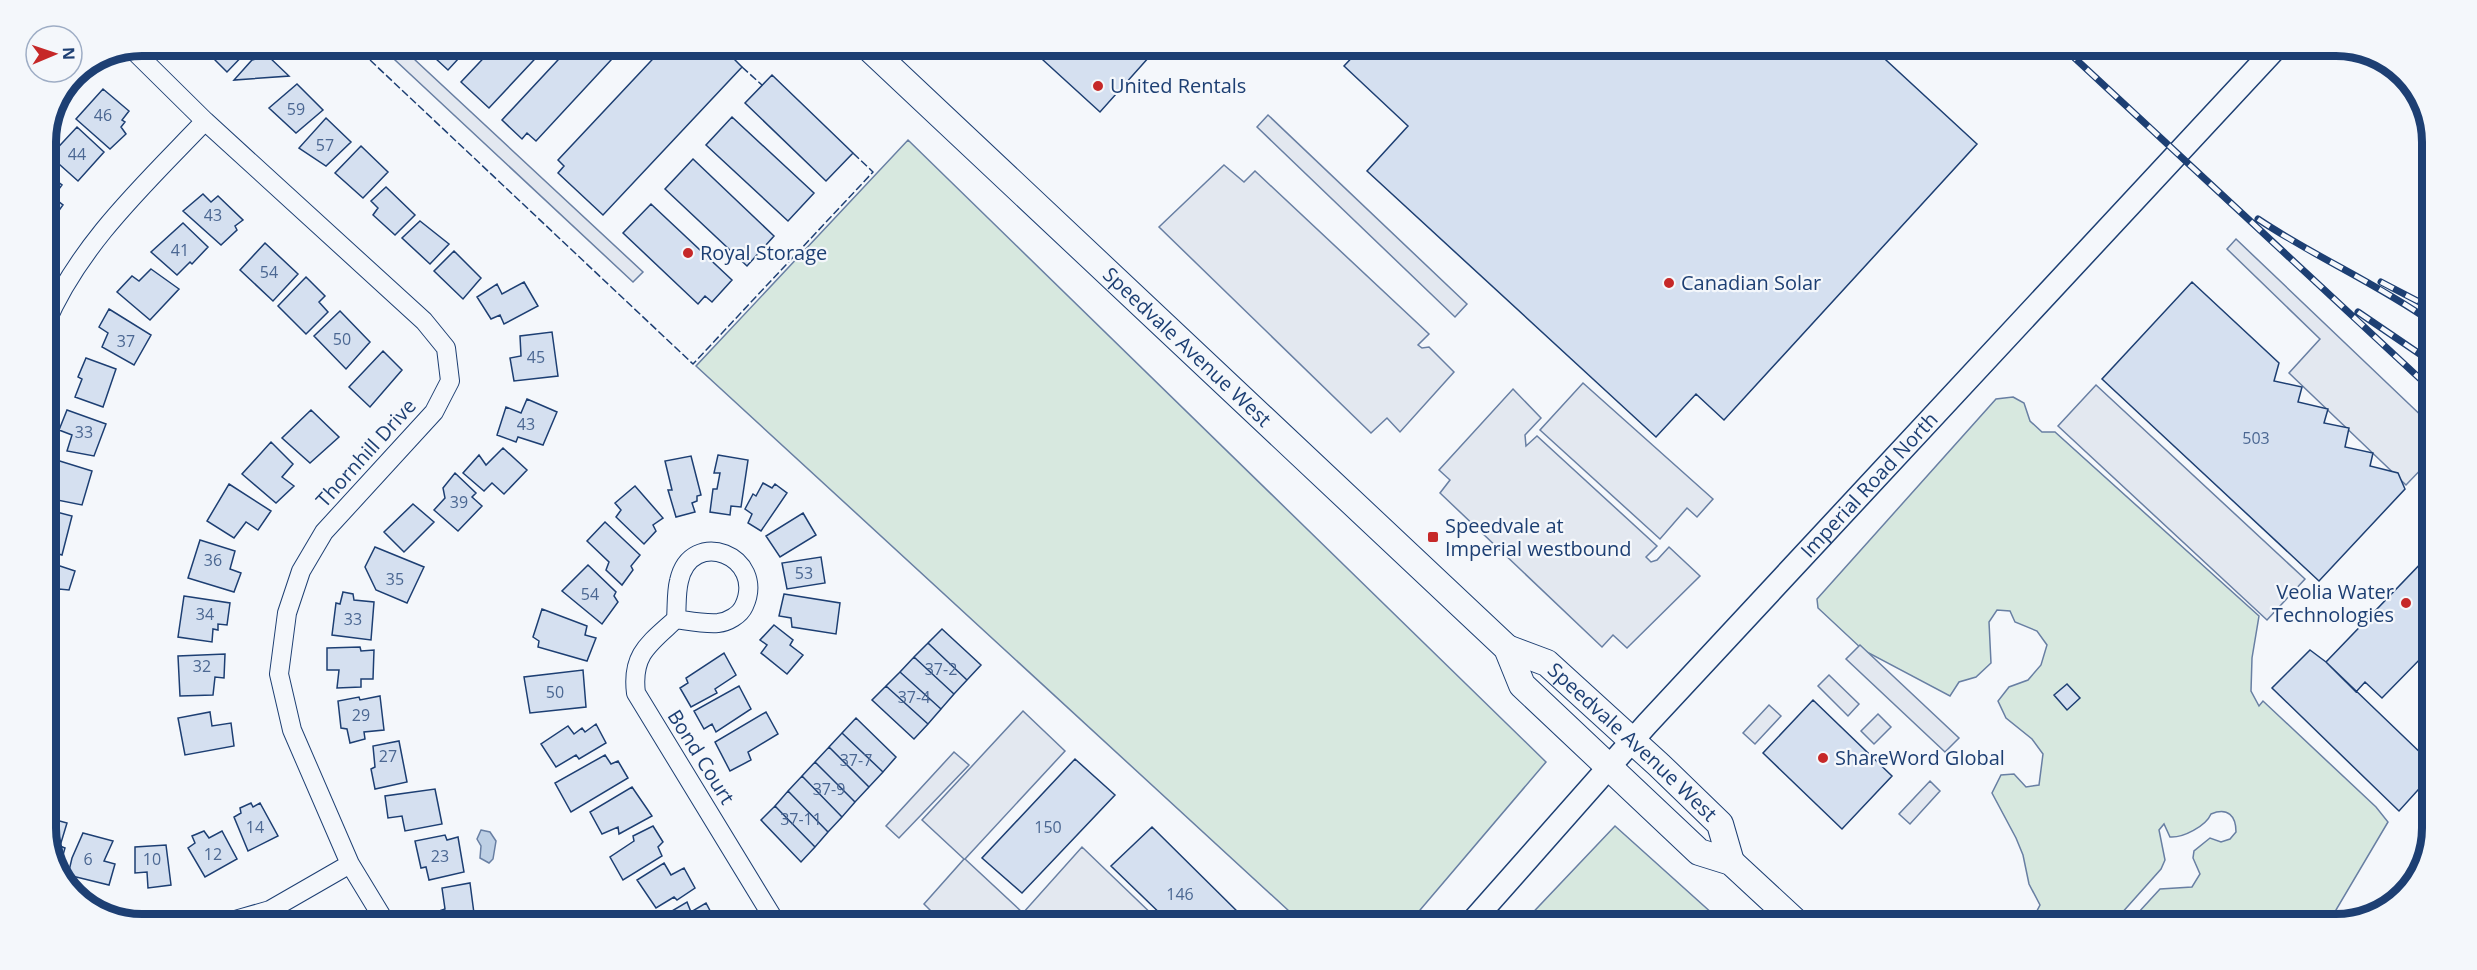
<svg xmlns="http://www.w3.org/2000/svg" width="2477" height="970" font-family="'Open Sans',sans-serif">
<style>
.green{fill:#d7e8df;stroke:#687fa3;stroke-width:1.5}
.parking{fill:#e3e8f0;stroke:#687fa3;stroke-width:1.5}
.water{fill:#bed0e5;stroke:#687fa3;stroke-width:1.5}
.building{fill:#d5e0f0;stroke:#1d3f73;stroke-width:1.5}
.lines{fill:none;stroke-linecap:round;stroke-linejoin:round}
.minor-casing{stroke:#1d3f73;stroke-width:20}
.tertiary-casing{stroke:#1d3f73;stroke-width:25}
.secondary-casing{stroke:#1d3f73;stroke-width:28}
.minor{stroke:#f4f7fb;stroke-width:18}
.tertiary{stroke:#f4f7fb;stroke-width:22}
.secondary{stroke:#f4f7fb;stroke-width:26}
.rail-casing{stroke:#1d3f73;stroke-width:7}
.rail{stroke:#f4f7fb;stroke-width:4.5;stroke-dasharray:14;stroke-linecap:butt}
.fence{stroke:#1d3f73;stroke-width:1.5;stroke-dasharray:8 3;stroke-linecap:butt}
.poi-dot{fill:#c62828;stroke:#f4f7fb;stroke-width:2}
.labels{text-anchor:middle;stroke-width:4.5;stroke-linejoin:round;paint-order:stroke}
.number-label{font-size:16px;fill:#4b6792}
.poi-label{font-size:20px;fill:#1d3f73;stroke:#f4f7fb;text-anchor:start}
.street-label{font-size:20px;fill:#1d3f73;stroke:#f4f7fb}
.rim{fill:none;stroke:#1d3f73;stroke-width:8}
</style>
<rect width="100%" height="100%" fill="#f4f7fb"/>
<!-- green -->
<path class="green" d="M908,140L1546,762L1409,923H1302L696,366Z
M2013,397L2024,403L2030,421L2042,432H2055L2259,616L2252,658L2251,691L2259,706L2263,701L2376,807L2388,822L2336,910L2315,925H2127L2160,889L2192,887L2200,874L2193,858L2194,851L2210,838L2221,842L2230,839L2236,832C2236,816 2228,807 2211,814C2206,826 2183,838 2170,837L2164,824L2159,830L2165,860L2161,869L2112,924H2030L2040,905L2029,884L2023,855L2016,838L1992,793L2001,775L2014,774L2026,787L2039,785L2043,754L2032,739L2006,718L1998,701L2009,687L2028,680L2041,665L2047,645L2037,631L2015,622L2010,611L1997,610L1989,622L1991,663L1976,677L1959,682L1950,696L1863,650L1818,608L1817,599L1996,399Z
M1615,826L1724,924L1523,923Z"/>
<!-- parking -->
<path class="parking" d="M380,46H400L643,272L633,282Z
M1268,115L1467,304L1455,317L1257,127Z
M1224,165L1244,182L1255,171L1429,334L1418,345L1422,348L1429,347L1454,372L1400,432L1387,418L1371,433L1159,227Z
M2236,239L2430,424V460L2406,485L2289,373L2320,339L2227,249Z
M1583,383L1713,499L1697,517L1687,508L1660,539L1540,430Z
M2096,385L2305,579L2267,620L2058,426Z
M1513,389L1541,418L1525,435L1526,446L1537,436L1657,546L1646,557L1651,562L1657,560L1669,547L1700,576L1627,648L1613,635L1602,647L1440,493L1450,480L1439,470Z
M1860,645L1959,738L1945,752L1846,659Z
M1829,675L1859,704L1848,716L1818,686Z
M1769,705L1781,716L1755,744L1743,733Z
M1023,711L1065,751L965,859L1023,913L1082,847L1160,922H942L924,904L964,859L922,820Z
M1878,714L1891,727L1874,744L1861,731Z
M954,752L969,765L899,838L886,826Z
M1930,781L1940,791L1910,824L1899,814Z"/>
<!-- water -->
<path class="water" d="M481,830L490,832L496,841L493,859L489,863L480,858L481,846L477,839Z"/>
<!-- building -->
<path class="building" d="M200,45H245L249,49L227,72Z
M422,46H470L448,70Z
M495,46H547L489,108L461,82Z
M571,46H624L536,141L527,133L522,139L502,120Z
M665,46H730L726,51L742,67L603,215L558,173L564,166L558,160Z
M1054,47H1158L1100,112L1043,60Z
M1361,48L1874,49L1977,144L1724,420L1696,394L1656,437L1367,171L1408,126L1344,66Z
M268,56L289,76L234,80L252,60Z
M772,75L853,153L826,181L745,103Z
M297,84L323,110L296,133L269,108Z
M103,89L129,111L122,120L125,122L121,127L126,134L110,149L76,119Z
M732,117L814,193L788,221L706,145Z
M326,118L351,142L326,166L299,148Z
M77,127L104,152L78,181L50,156Z
M361,146L388,172L363,198L335,173Z
M693,159L774,236L747,266L665,189Z
M45,172L62,185L53,197L63,205L50,223L45,219Z
M386,187L415,215L395,235L373,215L378,208L371,201Z
M203,194L211,202L218,196L243,220L235,226L237,230L221,245L183,211Z
M651,204L732,280L712,302L705,296L698,304L623,233Z
M420,221L449,244L430,264L402,238Z
M183,223L208,247L192,264L190,262L177,275L151,252Z
M265,243L298,274L273,301L240,270Z
M454,251L481,278L463,299L434,271Z
M151,269L179,289L150,320L117,292L132,276L139,281Z
M306,277L325,296L319,302L328,312L306,334L278,306Z
M524,282L538,306L504,324L500,315L491,319L477,297L497,284L502,294Z
M2192,282L2279,363L2274,381L2302,387L2298,402L2328,409L2324,423L2349,428L2345,447L2373,453L2370,466L2398,473L2405,489L2319,581L2102,379Z
M109,309L151,335L134,365L102,347L108,333L99,327Z
M340,311L370,342L346,369L314,336Z
M552,332L558,376L514,381L510,358L521,356L520,336Z
M383,351L402,370L370,407L349,387Z
M86,358L116,369L103,407L75,397L82,379L78,377Z
M527,399L557,412L543,445L518,437L516,442L497,435L506,407L521,413Z
M67,410L106,424L94,456L67,451L72,435L59,430Z
M311,410L339,437L310,463L282,438Z
M271,442L293,464L282,477L294,486L276,503L242,474Z
M503,448L527,470L504,494L492,483L484,491L463,473L479,455L486,465Z
M718,455L748,460L741,507L731,506L730,515L710,512L713,489H717L720,473H714Z
M691,456L701,495L697,496V501L692,503L695,512L676,517L668,490H672L665,461Z
M50,458L92,471L82,505L52,499L56,483L45,478Z
M455,473L476,493L472,497L482,506L458,531L434,510L445,498L443,488Z
M763,483L772,488L775,484L787,493L761,531L748,523L752,514L745,509L753,494L756,496Z
M229,484L271,511L258,530L246,522L234,538L207,521Z
M635,486L663,518L653,525L656,531L644,544L616,517L621,510L615,503Z
M413,504L434,522L404,552L384,532Z
M45,509L72,516L62,555L45,550Z
M803,513L816,535L780,557L766,536Z
M605,522L640,555L631,566L633,570L622,585L606,570L609,562L587,541Z
M200,540L235,551L230,569L241,573L234,592L188,578Z
M375,547L424,567L407,603L376,590L365,567Z
M2429,555L2428,651L2382,698L2365,682L2356,692L2326,662Z
M821,557L825,583L787,589L782,563Z
M45,561L75,571L69,590L59,589L51,604L45,603Z
M588,565L616,592L614,596L618,602L602,624L562,591Z
M343,592L353,594L354,600L374,602L371,640L332,635L336,603L340,604Z
M784,594L840,603L836,634L792,627L791,618L779,616Z
M184,596L230,603L227,625L218,624V630L213,629L212,642L178,637Z
M542,609L587,626L585,635L596,638L587,661L538,647L539,641L533,637Z
M774,625L793,640L790,645L803,655L787,674L761,653L767,645L760,640Z
M942,629L981,665L967,680L928,643Z
M928,643L967,680L954,694L914,657Z
M360,647L361,651L374,650L373,679H361V687L337,688L339,670H327V648Z
M2310,650L2326,662L2427,759V780L2399,811L2272,688Z
M724,653L736,675L715,689L717,693L691,707L680,688L688,683L686,678Z
M225,654L224,678L215,677L213,695L180,696L178,656Z
M914,657L954,694L941,709L900,672Z
M583,670L586,707L530,713L524,677Z
M900,672L941,709L928,724L886,686Z
M2067,684L2080,698L2067,710L2054,695Z
M739,686L751,709L716,732L712,724L704,729L694,711Z
M886,686L928,724L914,739L872,700Z
M380,696L384,730L364,732L365,739L350,743L347,729L341,728L338,701L359,697L360,700Z
M1813,700L1892,776L1842,829L1763,753Z
M210,712L212,726L231,723L234,746L185,755L178,718Z
M766,712L778,734L748,752L751,760L730,771L715,742Z
M856,718L896,757L883,772L842,733Z
M596,724L606,743L579,759L576,755L556,767L541,744L568,726L574,734L582,728L585,732Z
M842,733L883,772L869,787L829,747Z
M399,741L407,782L375,789L371,769L375,767L373,746Z
M829,747L869,787L855,802L815,762Z
M605,755L611,764L618,761L628,778L571,812L555,783Z
M1075,759L1115,795L1022,893L982,858Z
M815,762L855,802L842,817L802,776Z
M802,776L842,817L828,832L788,791Z
M632,787L652,816L619,834L618,827L602,834L590,812Z
M435,789L442,824L405,831L402,816L388,818L385,796Z
M788,791L828,832L815,847L775,806Z
M251,803L253,807L260,803L278,836L248,851L234,817L241,813L240,808Z
M775,806L815,847L801,862L761,820Z
M45,817L67,823L60,846L65,848L59,869L45,835Z
M653,826L663,842L658,847L662,856L623,880L610,857L634,841L633,836Z
M1152,827L1248,922H1169L1111,866Z
M204,831L209,838L222,831L237,859L205,877L188,848L195,843L192,836Z
M83,833L113,841L104,861L115,864L109,885L68,875L72,858Z
M445,835L447,840L458,837L464,872L429,880L426,867L421,868L415,841Z
M166,845L171,885L148,888L147,872L135,873V847Z
M664,863L671,875L684,868L695,888L677,900L674,897L656,908L637,880Z
M470,883L475,921H441L439,911L445,909L442,888Z
M687,902L691,912L706,903L715,920L655,921Z"/>
<g class="lines">
<defs>
<path id="minor" d="M132,49L205,121L424,321L446,348L450,381L434,412L324,532L301,571L287,613L279,674L292,730L350,864L384,920
M45,325C79,244 146,183 205,121
M676,619C690,621 704,624 718,623C728,622 740,615 744,606C767,556 691,526 679,581C676,593 677,607 676,619C650,643 631,654 636,693L775,921
M235,920L270,910L350,864"/>
<g id="tertiary">
<path id="s1" d="M1471,923L1647,724L2274,50"/>
</g>
<g id="secondary">
<path id="s2" d="M868,47L1507,648L1522,685L1699,852L1731,862L1798,924"/>
<path id="s3" d="M1507,648L1547,663L1659,765L1720,824L1731,862"/>
</g>
</defs>
<!-- minor casing -->
<use href="#minor" class="minor-casing"/>
<!-- tertiary casing -->
<use href="#tertiary" class="tertiary-casing"/>
<!-- secondary casing -->
<use href="#secondary" class="secondary-casing"/>
<!-- minor -->
<use href="#minor" class="minor"/>
<!-- tertiary -->
<use href="#tertiary" class="tertiary"/>
<!-- secondary -->
<use href="#secondary" class="secondary"/>
<defs>
<path id="rail" d="M2066,50L2430,388
M2258,219C2313,256 2376,283 2430,321
M2381,282L2431,308
M2358,312L2430,361"/>
</defs>
<!-- rail casing -->
<use href="#rail" class="rail-casing"/>
<!-- rail -->
<use href="#rail" class="rail"/>
<!-- fence -->
<path class="fence" d="M354,45L693,364L873,172L853,153
M742,67L762,85"/>
</g>
<!-- markers -->
<g class="poi-dot">
<circle cx="1098" cy="86" r="6"/>
<circle cx="688" cy="253" r="6"/>
<circle cx="1669" cy="283" r="6"/>
<rect x="1427" y="531" width="12" height="12" rx="3"/>
<circle cx="2406" cy="603" r="6"/>
<circle cx="1823" cy="758" r="6"/>
</g>
<g class="labels">
<!-- number labels -->
<g class="number-label">
<text x="296" y="115">59</text>
<text x="103" y="121">46</text>
<text x="325" y="151">57</text>
<text x="77" y="160">44</text>
<text x="213" y="221">43</text>
<text x="180" y="256">41</text>
<text x="269" y="278">54</text>
<text x="342" y="345">50</text>
<text x="126" y="347">37</text>
<text x="536" y="363">45</text>
<text x="526" y="430">43</text>
<text x="84" y="438">33</text>
<text x="2256" y="444">503</text>
<text x="459" y="508">39</text>
<text x="213" y="566">36</text>
<text x="804" y="579">53</text>
<text x="395" y="585">35</text>
<text x="590" y="600">54</text>
<text x="205" y="620">34</text>
<text x="353" y="625">33</text>
<text x="202" y="672">32</text>
<text x="941" y="675">37-2</text>
<text x="555" y="698">50</text>
<text x="914" y="703">37-4</text>
<text x="361" y="721">29</text>
<text x="388" y="762">27</text>
<text x="856" y="766">37-7</text>
<text x="829" y="795">37-9</text>
<text x="801" y="825">37-11</text>
<text x="255" y="833">14</text>
<text x="1048" y="833">150</text>
<text x="213" y="860">12</text>
<text x="440" y="862">23</text>
<text x="88" y="865">6</text>
<text x="152" y="865">10</text>
<text x="1180" y="900">146</text>
</g>
<!-- poi labels -->
<g class="poi-label">
<text x="1110" y="93">United Rentals</text>
<text x="700" y="260">Royal Storage</text>
<text x="1681" y="290">Canadian Solar</text>
<text x="1445" y="533">Speedvale at<tspan x="1445" dy="23">Imperial westbound</tspan></text>
<text x="2394" y="599" text-anchor="end">Veolia Water<tspan x="2394" dy="23">Technologies</tspan></text>
<text x="1835" y="765">ShareWord Global</text>
</g>
<!-- street labels -->
<g class="street-label">
<text dy="7" stroke="none"><textPath href="#s2" startOffset="438">Speedvale Avenue West</textPath></text>
<text transform="translate(366 453) rotate(-48)" y="7">Thornhill Drive</text>
<text dy="7" stroke="none"><textPath href="#s1" startOffset="592">Imperial Road North</textPath></text>
<text dy="7" stroke="none"><textPath href="#s3" startOffset="159">Speedvale Avenue West</textPath></text>
<text transform="translate(701 757) rotate(58)" y="7">Bond Court</text>
</g>
</g>
<!-- crop -->
<path d="M0 0H2477V970H0ZM142 56H2336A86 86 0 0 1 2422 142V828A86 86 0 0 1 2336 914H142A86 86 0 0 1 56 828V142A86 86 0 0 1 142 56Z" fill="#f4f7fb" fill-rule="evenodd"/>
<path class="rim" d="M142 56H2336A86 86 0 0 1 2422 142V828A86 86 0 0 1 2336 914H142A86 86 0 0 1 56 828V142A86 86 0 0 1 142 56Z"/>
<!-- north arrow -->
<g transform="translate(54 54) rotate(88)"><circle r="28" fill="#f4f7fb" stroke="#9eadc5" stroke-width="1.5"/>
<path d="M0-4.5L10 22L0 15L-10 22Z" fill="#c62828"/>
<text y="-9" font-size="16" font-weight="bold" text-anchor="middle" fill="#1d3f73">N</text>
</g>
</svg>
